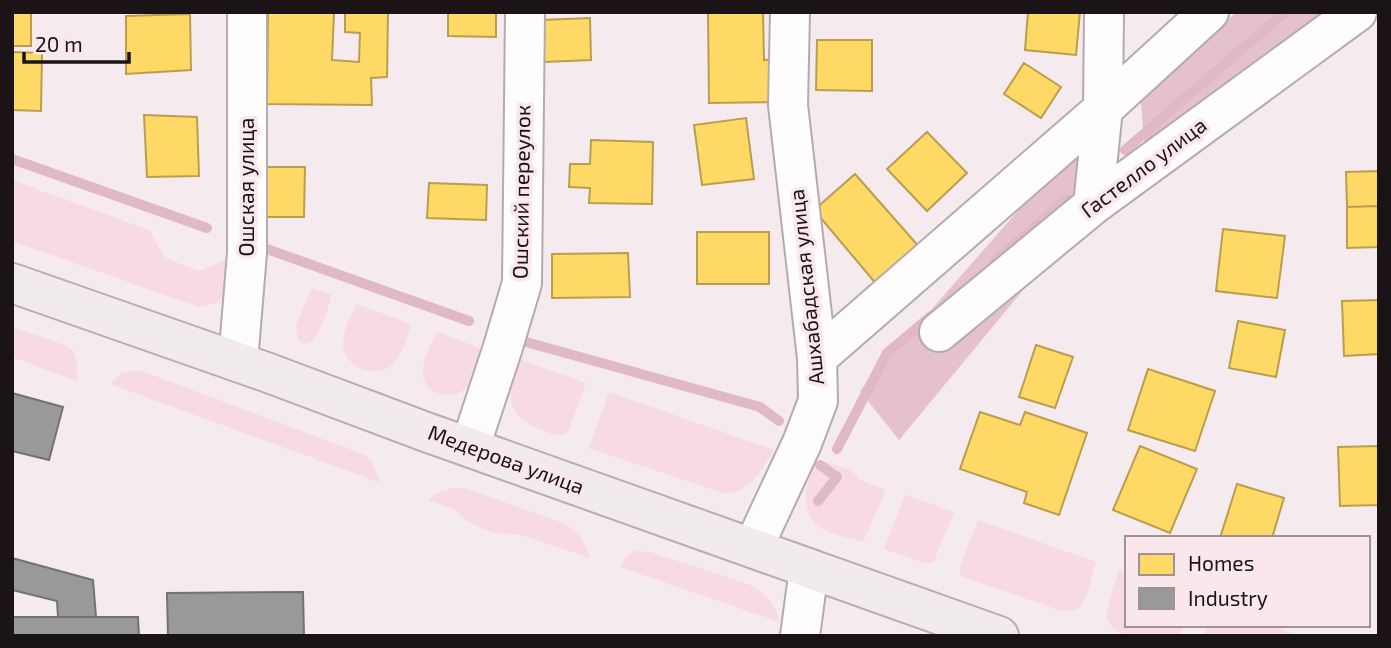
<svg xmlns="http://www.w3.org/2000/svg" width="1391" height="648" font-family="'Exo 2',sans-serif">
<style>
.green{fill:#f7dae2}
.forest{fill:#e4c1cc}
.homes{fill:#ffd966;stroke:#ba9e4e;stroke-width:2}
.industry{fill:#999;stroke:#737172;stroke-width:2}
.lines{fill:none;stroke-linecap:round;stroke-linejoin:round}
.stream{stroke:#e1b8c5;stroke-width:10}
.minor-casing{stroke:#b3abae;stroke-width:42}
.major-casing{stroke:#baacb0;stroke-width:42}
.minor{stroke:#fefcfc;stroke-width:38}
.major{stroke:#f2ebed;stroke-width:38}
.labels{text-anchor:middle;stroke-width:7;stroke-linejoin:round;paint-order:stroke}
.street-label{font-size:21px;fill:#1a1416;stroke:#f9e7ec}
</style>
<rect width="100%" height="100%" fill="#f5ebee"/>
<!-- green -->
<path class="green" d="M12,180L149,230L165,258L199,271L229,259C227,287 233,303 199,307L12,241Z
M312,288L332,295C329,305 319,340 309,343C304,345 301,342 298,340L296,325Z
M356,304L411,324C407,337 404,353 393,364C377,380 345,368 343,346C342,332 350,318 356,304Z
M12,327L68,346C79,355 77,368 77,381L12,357Z
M437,332L483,349C479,362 476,380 465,389C448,403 420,392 423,368C424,356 432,343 437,332Z
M518,359L586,383L568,432C559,438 551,434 542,430C504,416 507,393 518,359Z
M132,371H142L365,455L372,462L381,483L110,384L121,373Z
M609,392L774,450C761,471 750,494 723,493L589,448Z
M819,460L851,470L860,480L886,490L863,542C850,538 834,535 821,528C805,520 803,494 809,479C811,472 815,466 819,460Z
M455,488H465L563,523C580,533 584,540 590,558L522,535L496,533L480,528L466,520L456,510L428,500C436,492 443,490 455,488Z
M905,495L954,512L934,561L929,563H924L884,549Z
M978,520L1096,562C1093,573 1088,601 1079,607C1075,611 1068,611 1062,611L963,577L960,573V566Z
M634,551L650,552L748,584C764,592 777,604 779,622L620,567L626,556Z
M1119,570L1127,573V625H1183L1179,636C1159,636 1107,644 1107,613C1108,601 1116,582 1119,570Z
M1207,625H1270L1299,636H1204Z"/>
<!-- forest -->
<path class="forest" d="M1237,12H1337L1146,167L1140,91Z
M1080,140L1081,220L899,440L860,391Z"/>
<!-- homes -->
<path class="homes" d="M12,12H31V46H12Z
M268,12L334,13L332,60L359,62L360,33L345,32V12H388L387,77L371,78L372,105L267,104Z
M448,12H496V37L448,36Z
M708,12H763L764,60L781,59L782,102L709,103Z
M1028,12H1080L1076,55L1025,50Z
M190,14L191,70L126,74V16Z
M590,18L591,60L544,62L542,20Z
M817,40H872V91L816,90Z
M12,52L42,53L41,111L12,110Z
M1024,63L1061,87L1041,118L1004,94Z
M144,115L197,117L199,176L147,177Z
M746,118L754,179L702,185L694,125Z
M927,132L967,173L927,211L887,169Z
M591,140L653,142L652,204L589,203L590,188L569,187L570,164H590Z
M266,167H305L304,217H264Z
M1379,171V206L1347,207L1346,172Z
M855,174L921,249L878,286L814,210Z
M429,183L487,185L486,220L427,218Z
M1379,206V247L1347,248V207Z
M1223,229L1285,236L1277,298L1216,291Z
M697,232H769V284H697Z
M628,253L630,297L552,298V254Z
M1379,300V354L1344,356L1342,301Z
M1238,321L1285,330L1276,377L1229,368Z
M1036,345L1073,357L1055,408L1019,397Z
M1148,369L1215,391L1195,451L1128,430Z
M980,412L1020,425L1025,412L1087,433L1059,515L1024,503L1027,492L960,469Z
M1140,446L1197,469L1170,533L1113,510Z
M1379,446V505L1340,506L1338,447Z
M1237,484L1284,498L1272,538H1220Z"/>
<!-- industry -->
<path class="industry" d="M12,393L63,407L49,460L12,451Z
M12,558L93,580L96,617H58L57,601L12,590Z
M303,592L304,636H168L167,593Z
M12,617H138L139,636H12Z"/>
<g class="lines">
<!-- stream -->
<path class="stream" d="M1125,150L1285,12
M12,159L207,228
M264,248L469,321
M994,262L1067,199
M526,342L760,407L779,421
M837,449L887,353L931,316
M818,501L837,477L820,465"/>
<defs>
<path id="minor" d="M1093,205L1103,109L1104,12
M939,332L1093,205L1357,12
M817,358L1103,109L1209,12
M238,362L247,253V12
M470,447L503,347L522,283L525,12
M753,548L802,443L818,401L817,358L788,105L790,12
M800,636L809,569"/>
<path id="major" d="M12,283L266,372L426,432L999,636"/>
</defs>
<!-- minor casing -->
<use href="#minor" class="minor-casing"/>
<!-- major casing -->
<use href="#major" class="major-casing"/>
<!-- minor -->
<use href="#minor" class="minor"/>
<!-- major -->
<use href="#major" class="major"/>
</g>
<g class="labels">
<!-- street labels -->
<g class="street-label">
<text transform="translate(1144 168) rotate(-37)" y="7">Гастелло улица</text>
<text transform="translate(247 187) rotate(-90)" y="7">Ошская улица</text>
<text transform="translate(522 192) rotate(-89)" y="7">Ошский переулок</text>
<text transform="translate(807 287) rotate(-96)" y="7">Ашхабадская улица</text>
<text transform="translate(506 460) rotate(20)" y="7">Медерова улица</text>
</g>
</g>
<!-- border -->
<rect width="1391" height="648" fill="none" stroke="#1a1416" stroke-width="28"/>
<!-- legend -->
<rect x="1125" y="536" width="245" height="91" fill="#f9e7ec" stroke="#a09396" stroke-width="2"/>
<rect x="1139" y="554" width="35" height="21" fill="#ffd966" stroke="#a09396" stroke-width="2"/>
<text x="1188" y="571" font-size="21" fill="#1a1416">Homes</text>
<rect x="1139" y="588" width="35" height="21" fill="#999999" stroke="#a09396" stroke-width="2"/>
<text x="1188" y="606" font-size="21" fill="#1a1416">Industry</text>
<!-- scale -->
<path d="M24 52v10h105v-10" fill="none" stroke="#1a1416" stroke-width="3.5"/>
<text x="35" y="52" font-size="21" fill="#1a1416" stroke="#f9e7ec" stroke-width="5" paint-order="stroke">20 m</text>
</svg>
